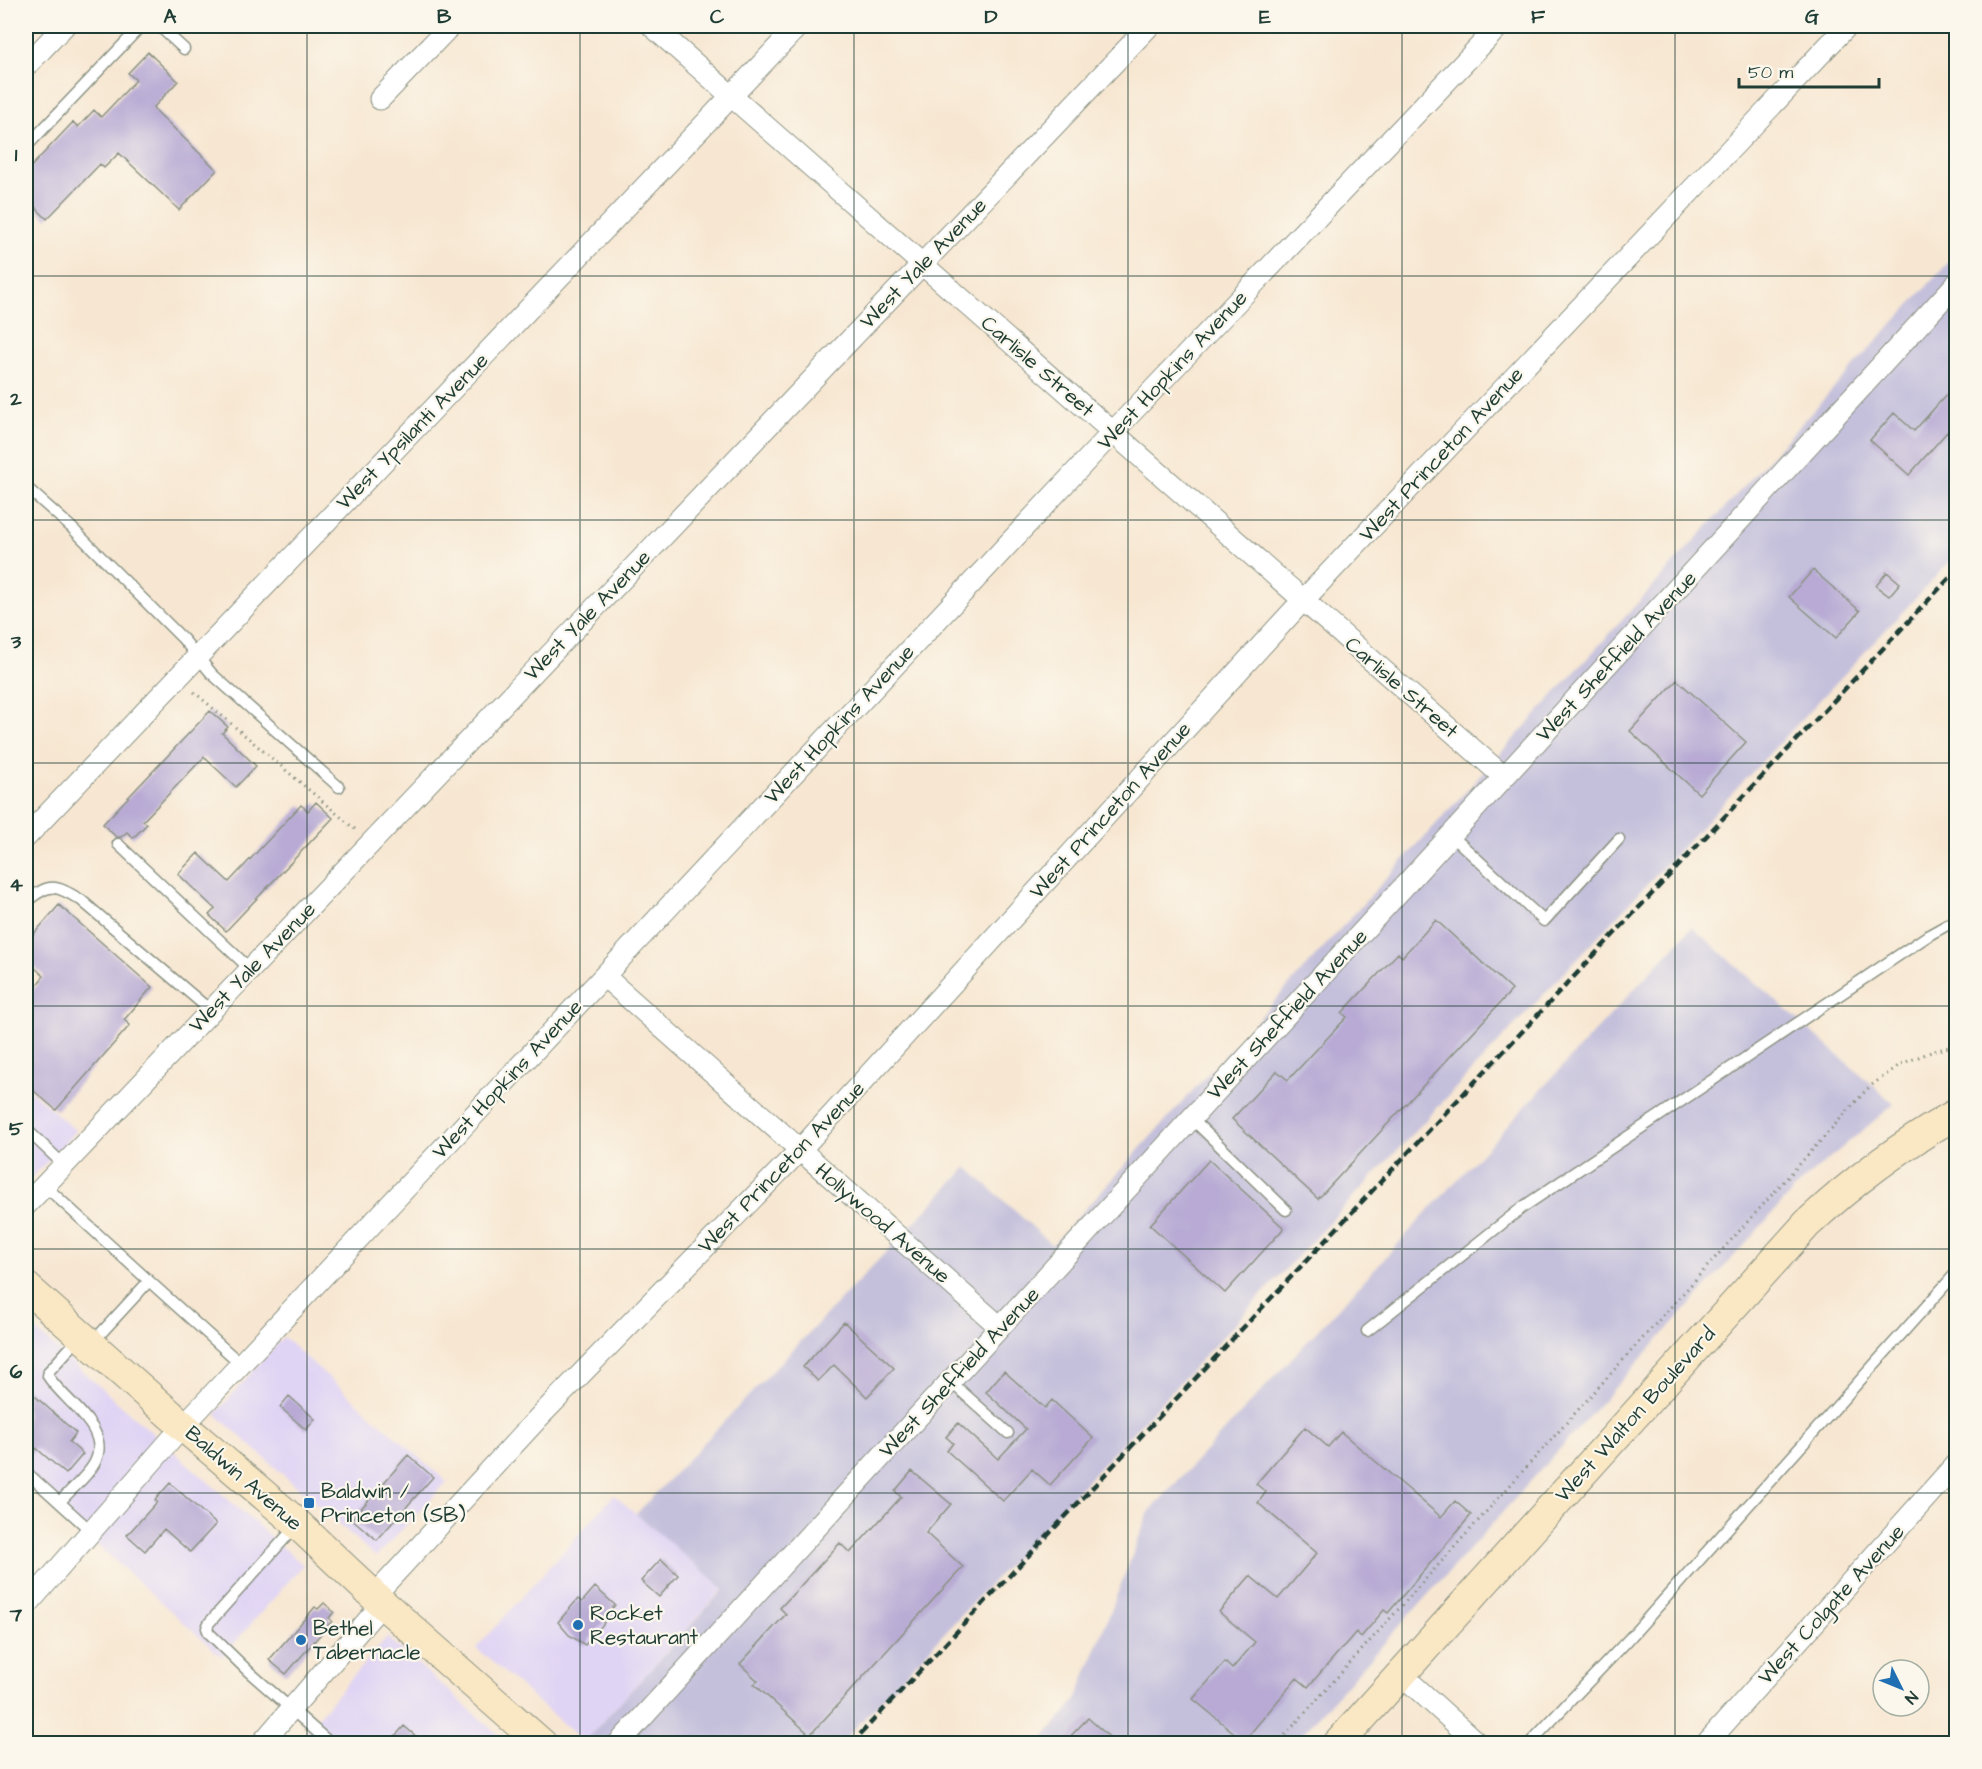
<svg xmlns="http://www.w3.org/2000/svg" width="1982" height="1769" font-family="'Architects Daughter',sans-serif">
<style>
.built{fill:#e0d4f4}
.industrial{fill:#c4c0db}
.building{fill:#b8aad4}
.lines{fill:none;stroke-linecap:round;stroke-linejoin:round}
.service-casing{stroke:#8b9283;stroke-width:13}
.minor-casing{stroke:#8b9283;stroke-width:23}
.secondary-casing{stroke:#8b9283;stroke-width:32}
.path{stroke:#8b9283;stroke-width:3;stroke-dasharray:1.5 4.5;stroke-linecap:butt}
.service{stroke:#fff;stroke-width:10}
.minor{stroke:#fff;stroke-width:21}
.secondary{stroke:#fae7c3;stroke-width:30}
.rail{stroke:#1f3d34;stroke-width:4.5;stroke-dasharray:9 4.5;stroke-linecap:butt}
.grid{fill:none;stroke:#1f3d34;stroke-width:1.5;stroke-opacity:0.55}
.poi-dot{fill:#1f6fb2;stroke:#fbf7ec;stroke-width:2}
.labels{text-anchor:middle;stroke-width:4.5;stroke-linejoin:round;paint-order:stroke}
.street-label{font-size:21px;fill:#1f3d34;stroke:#fbf7ec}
.poi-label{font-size:21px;fill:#1f3d34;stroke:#fbf7ec;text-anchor:start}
.neatline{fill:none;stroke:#1f3d34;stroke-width:2}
.grid-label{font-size:20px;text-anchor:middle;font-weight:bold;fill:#1f3d34}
</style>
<rect width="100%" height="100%" fill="#fbf7ec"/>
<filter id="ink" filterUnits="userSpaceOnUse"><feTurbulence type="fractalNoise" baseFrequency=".0167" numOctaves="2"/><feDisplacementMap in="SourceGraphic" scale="12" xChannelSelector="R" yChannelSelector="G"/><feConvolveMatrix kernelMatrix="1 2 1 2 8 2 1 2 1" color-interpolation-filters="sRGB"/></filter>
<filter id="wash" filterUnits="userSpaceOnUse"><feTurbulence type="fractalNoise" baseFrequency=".008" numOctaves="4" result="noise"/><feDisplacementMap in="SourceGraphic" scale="24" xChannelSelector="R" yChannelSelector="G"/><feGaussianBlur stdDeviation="1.35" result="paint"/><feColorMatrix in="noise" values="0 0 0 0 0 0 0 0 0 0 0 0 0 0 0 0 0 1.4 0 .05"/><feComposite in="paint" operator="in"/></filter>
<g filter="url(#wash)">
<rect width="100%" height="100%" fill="#f7e7d2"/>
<!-- built -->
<path class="built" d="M26,1087L76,1131L26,1184Z
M26,1322L303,1565L222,1657L26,1481Z
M283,1337L447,1482L376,1557L215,1414Z
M614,1495L724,1588L584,1742L476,1648Z
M387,1637L508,1743H321L306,1730Z"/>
<!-- industrial -->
<path class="industrial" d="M1956,254V555L841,1743L586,1744L584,1742L724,1589L636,1514L967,1167L1052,1245Z
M1692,927L1894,1104L1800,1183L1294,1743L1039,1744L1076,1700L1149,1512Z"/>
<g id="blocks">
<!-- building -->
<path class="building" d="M148,52L178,81L153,108L217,170L179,210L119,153L104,168L100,164L47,219L26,198V172L73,122L78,127L94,110L101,117L136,80L128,73Z
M1956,384V440L1947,432L1909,475L1870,440L1894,413L1914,431Z
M1813,570L1860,611L1836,638L1789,597Z
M1887,572L1900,583L1889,596L1876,586Z
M1677,680L1746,742L1699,794L1630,731Z
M210,711L228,727L222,733L256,766L236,787L204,757L143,821L147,824L133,838L127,832L121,837H116L103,824Z
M316,802L333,818L226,931L209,915L215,909L178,874L198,853L229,882L301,805L308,811Z
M59,905L152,987L124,1020L130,1025L56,1110L26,1084V998L44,976L26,960V943Z
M1436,920L1512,990L1318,1199L1232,1119L1277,1071L1288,1080L1347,1017L1342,1013L1398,953L1402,957Z
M1209,1160L1284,1228L1225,1293L1150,1225Z
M844,1322L894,1368L867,1397L834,1365L818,1381L803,1367Z
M1004,1371L1045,1408L1052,1400L1093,1438L1050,1485L1032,1469L1003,1501L947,1451L953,1443L946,1437L958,1423L998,1459L1026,1429L986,1392Z
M26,1388L76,1433L69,1442L83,1454L66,1474L36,1448L26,1459Z
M289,1396L315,1419L306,1430L280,1407Z
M1305,1427L1328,1447L1341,1432L1441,1517L1455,1501L1471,1515L1388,1613L1384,1610L1361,1637L1356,1632L1308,1687L1297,1678L1244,1741L1193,1699L1225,1662L1232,1669L1255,1642L1219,1612L1250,1576L1278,1599L1317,1553L1258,1503L1266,1492L1256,1484Z
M408,1455L433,1477L377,1540L352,1519Z
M912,1471L951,1504L926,1533L963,1567L810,1735L754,1684L758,1681L740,1664L786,1614L780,1608L840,1543L850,1553L901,1497L895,1491Z
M170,1483L216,1524L190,1552L164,1529L145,1551L127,1535L157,1502L155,1500Z
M661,1559L678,1575L659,1597L641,1581Z
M595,1587L615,1605L602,1620L604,1623L585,1645L569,1635L558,1622L578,1599L582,1602Z
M324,1603L334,1612L329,1618L332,1621L286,1674L269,1660L315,1607L318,1609Z
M1088,1718L1116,1743H1064Z
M404,1726L424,1743H389Z"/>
</g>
</g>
<g filter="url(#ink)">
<use href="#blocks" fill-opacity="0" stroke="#8b9283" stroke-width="1.5"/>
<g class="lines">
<defs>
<path id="service" d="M159,26L184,49
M26,147L141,26
M26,487L71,527L183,639L212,674L339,787
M1451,835L1544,921L1619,839
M118,844L250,969
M26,902C50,882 55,885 81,900L211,1011
M1191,1118L1286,1210
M26,1129L64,1165
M44,1185L149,1281L91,1344
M149,1281L241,1364
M1367,1331L1523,1207L1929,935L1947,925L1956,923
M950,1381L1008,1433
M26,1472L91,1531
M60,1502C70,1490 86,1478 94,1464C114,1429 64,1402 48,1376L49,1371L81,1336
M296,1526L209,1623L207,1628L209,1633L248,1671L331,1744
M1529,1744L1628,1640L1956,1273"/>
<path id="minor" d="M652,26L1504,777
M26,66L64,26
M380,99L450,26
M26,837L798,26
M604,976L1000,1327
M26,1205L1149,26
M374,1596L541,1415L800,1150L1294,610L1847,26
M26,1606L183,1426L1113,432L1499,26
M1401,1674L1478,1744
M261,1744L383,1603
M618,1744L1956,284
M1706,1744L1956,1464"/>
<path id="secondary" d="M26,1287L183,1426L291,1518L374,1596L542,1744
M1338,1744L1807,1224C1853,1181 1902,1145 1956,1114"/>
</defs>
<!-- service casing -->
<use href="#service" class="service-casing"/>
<!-- minor casing -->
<use href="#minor" class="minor-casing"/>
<!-- secondary casing -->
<use href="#secondary" class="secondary-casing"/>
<!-- path -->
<path class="path" d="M194,692L356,830
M1277,1744L1869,1087L1901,1064L1931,1052L1956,1045"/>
<!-- service -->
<use href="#service" class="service"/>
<!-- minor -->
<use href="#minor" class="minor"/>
<!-- secondary -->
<use href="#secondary" class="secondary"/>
<!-- rail -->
<path class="rail" d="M851,1744L1956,571"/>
</g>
</g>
<!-- grid -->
<path class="grid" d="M307,26V1744M580,26V1744M854,26V1744M1128,26V1744M1402,26V1744M1675,26V1744M26,276H1956M26,520H1956M26,763H1956M26,1006H1956M26,1249H1956M26,1493H1956"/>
<!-- markers -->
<g class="poi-dot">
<rect x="303" y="1497" width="12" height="12" rx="3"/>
<circle cx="578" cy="1625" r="6"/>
<circle cx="301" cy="1640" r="6"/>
</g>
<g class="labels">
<!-- street labels -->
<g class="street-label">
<text transform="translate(923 263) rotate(-46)" y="7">West Yale Avenue</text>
<text transform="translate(1038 366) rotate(41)" y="7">Carlisle Street</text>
<text transform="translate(1172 370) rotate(-47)" y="7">West Hopkins Avenue</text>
<text transform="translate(412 431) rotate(-46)" y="7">West Ypsilanti Avenue</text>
<text transform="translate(1441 454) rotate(-47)" y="7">West Princeton Avenue</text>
<text transform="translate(587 615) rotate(-46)" y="7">West Yale Avenue</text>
<text transform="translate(1616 656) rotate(-47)" y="7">West Sheffield Avenue</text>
<text transform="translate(1402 687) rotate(41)" y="7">Carlisle Street</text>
<text transform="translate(839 724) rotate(-47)" y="7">West Hopkins Avenue</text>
<text transform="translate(1110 810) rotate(-48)" y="7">West Princeton Avenue</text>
<text transform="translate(252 967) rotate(-46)" y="7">West Yale Avenue</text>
<text transform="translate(1287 1014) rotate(-47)" y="7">West Sheffield Avenue</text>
<text transform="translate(507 1079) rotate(-47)" y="7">West Hopkins Avenue</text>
<text transform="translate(781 1167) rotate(-46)" y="7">West Princeton Avenue</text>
<text transform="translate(883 1223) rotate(41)" y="7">Hollywood Avenue</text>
<text transform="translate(959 1372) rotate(-47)" y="7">West Sheffield Avenue</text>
<text transform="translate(1635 1414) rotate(-48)" y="7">West Walton Boulevard</text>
<text transform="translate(244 1478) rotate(41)" y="7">Baldwin Avenue</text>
<text transform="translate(1831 1604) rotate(-48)" y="7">West Colgate Avenue</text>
</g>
<!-- poi labels -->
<g class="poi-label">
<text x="321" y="1498">Baldwin /<tspan x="321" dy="24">Princeton (SB)</tspan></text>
<text x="590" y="1620">Rocket<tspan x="590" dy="24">Restaurant</tspan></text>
<text x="313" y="1635">Bethel<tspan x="313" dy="24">Tabernacle</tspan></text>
</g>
</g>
<!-- margin -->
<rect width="1982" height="1769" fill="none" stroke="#fbf7ec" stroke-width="66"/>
<!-- north arrow -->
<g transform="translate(1901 1688) rotate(133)"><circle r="28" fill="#fbf7ec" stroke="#a3ada2" stroke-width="1.5"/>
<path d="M0-4.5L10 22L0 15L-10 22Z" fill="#1f6fb2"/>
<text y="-9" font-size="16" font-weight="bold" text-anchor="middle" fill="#1f3d34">N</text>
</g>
<!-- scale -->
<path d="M1739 78v9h140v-9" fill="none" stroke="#1f3d34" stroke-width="3"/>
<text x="1748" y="78" font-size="18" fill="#1f3d34" stroke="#fbf7ec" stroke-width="4.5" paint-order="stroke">50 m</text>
<rect x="33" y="33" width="1916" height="1703" class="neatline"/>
<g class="grid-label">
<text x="170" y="23">A</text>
<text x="444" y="23">B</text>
<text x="717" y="23">C</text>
<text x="991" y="23">D</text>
<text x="1265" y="23">E</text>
<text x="1538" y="23">F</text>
<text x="1812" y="23">G</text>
<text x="16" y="161">1</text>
<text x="16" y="405">2</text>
<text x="16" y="648">3</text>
<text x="16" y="891">4</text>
<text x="16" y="1135">5</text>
<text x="16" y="1378">6</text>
<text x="16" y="1621">7</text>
</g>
</svg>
